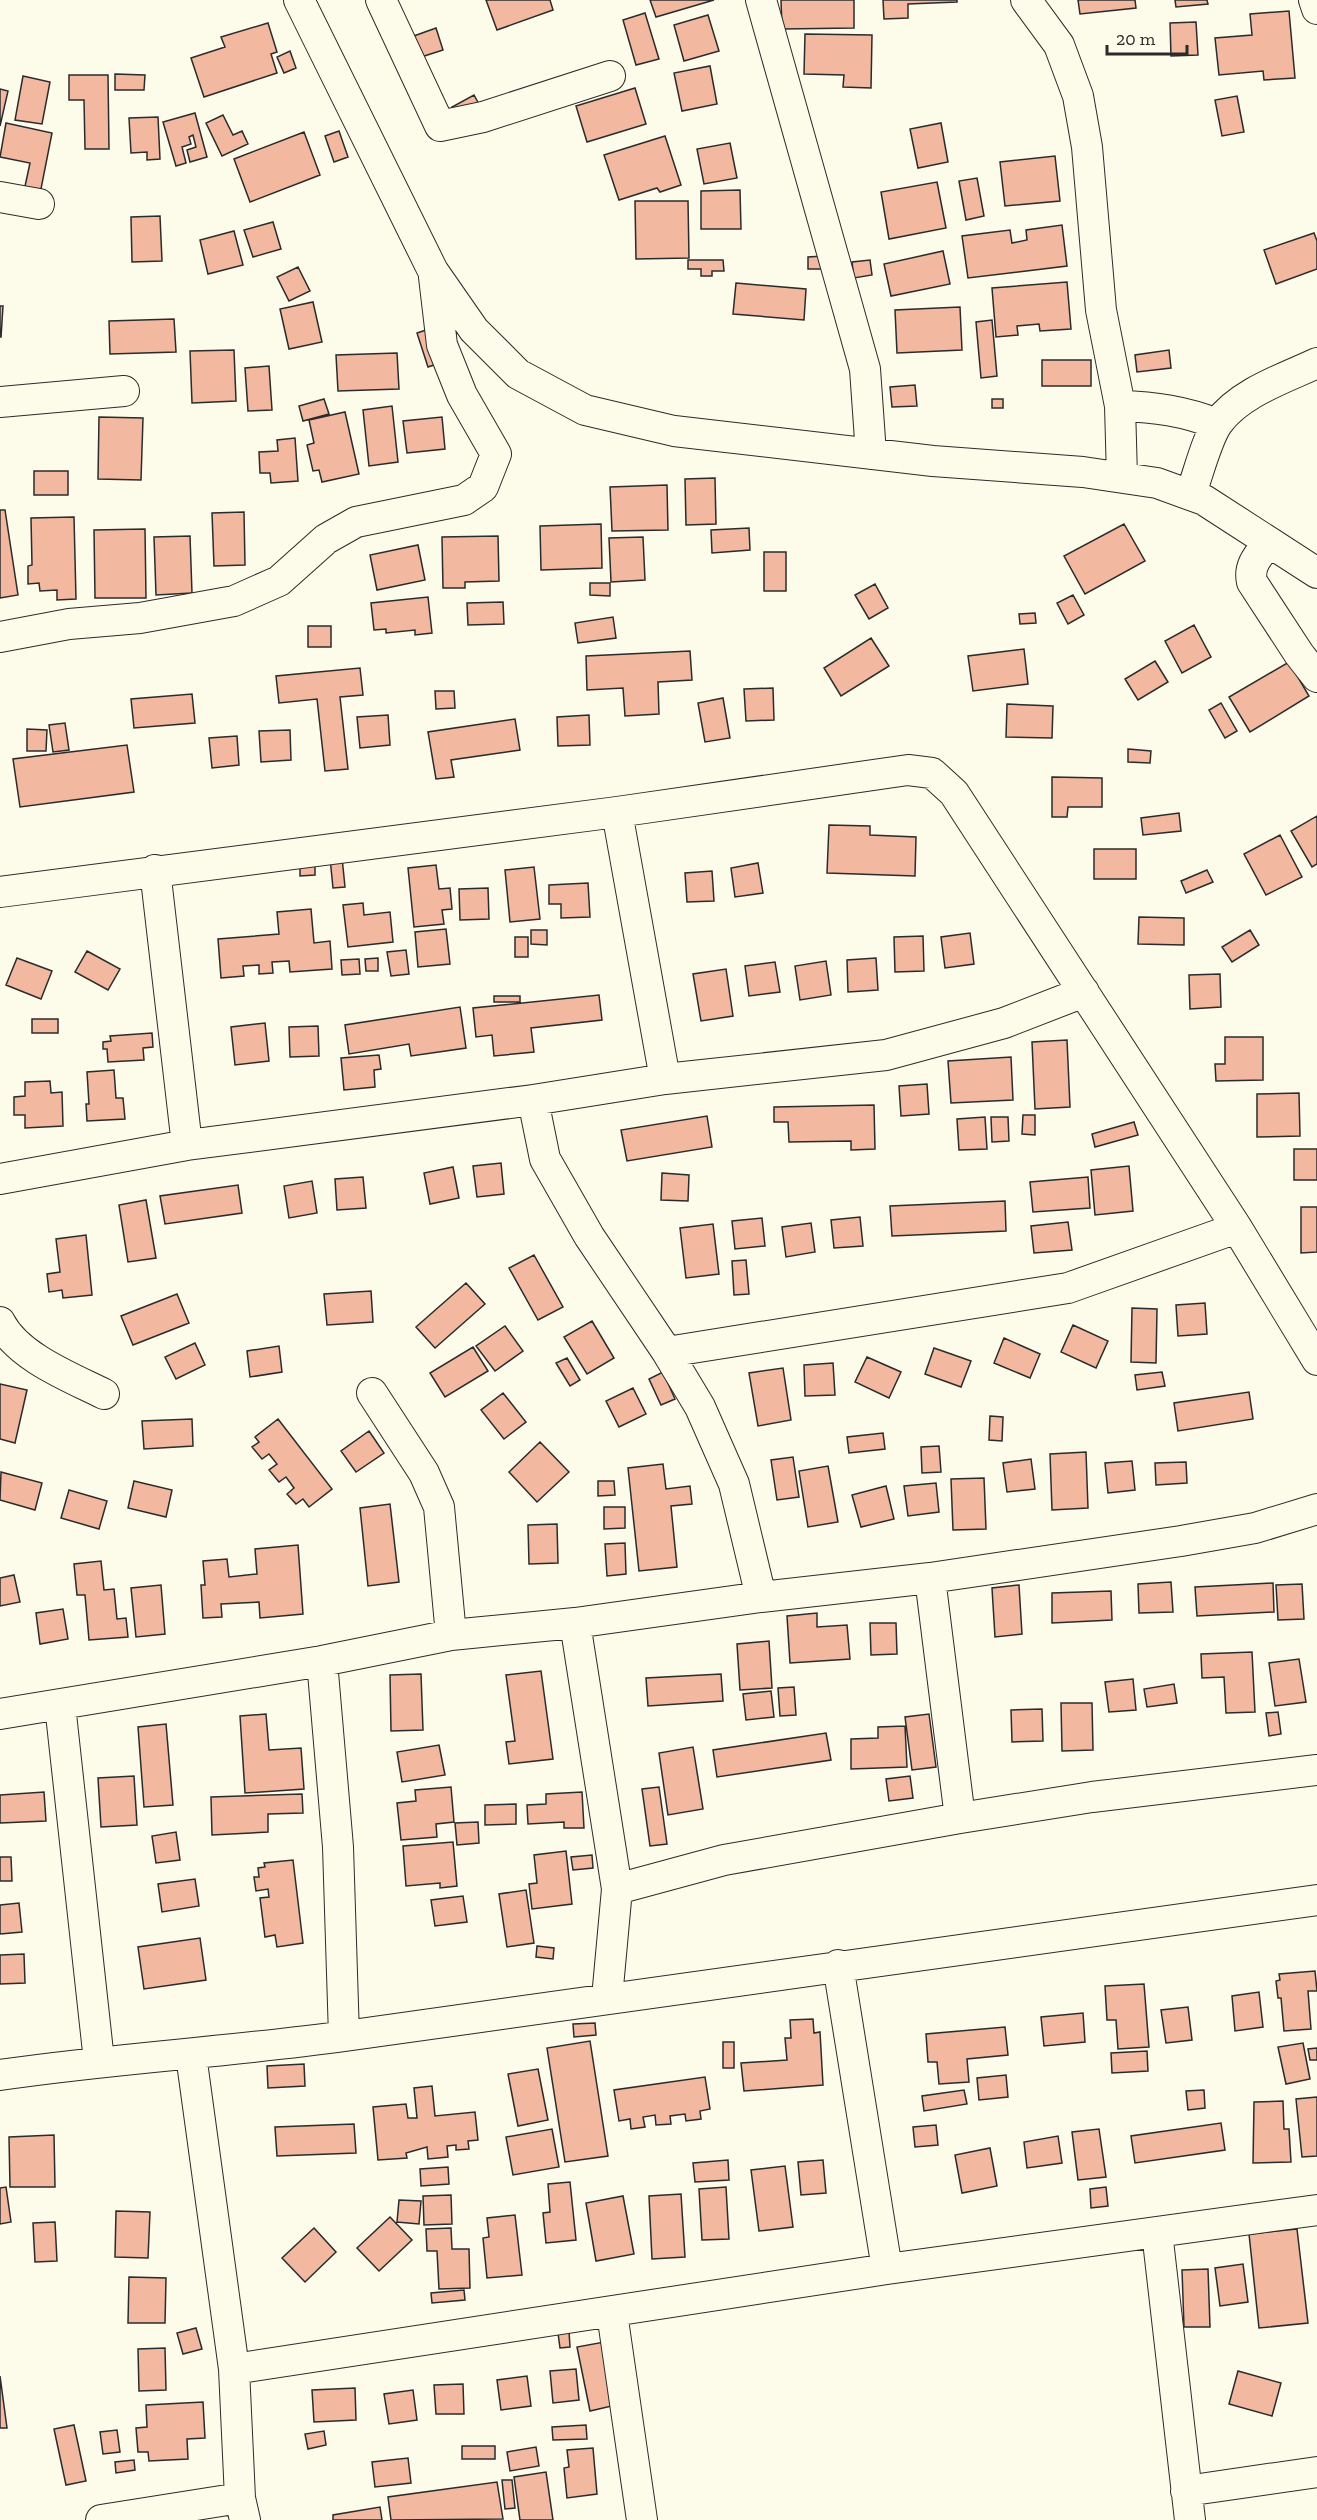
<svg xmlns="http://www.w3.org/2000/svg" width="1317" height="2520" font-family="'Zilla Slab',serif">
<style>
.building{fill:#f2b8a0;stroke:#2b2b2b;stroke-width:1.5}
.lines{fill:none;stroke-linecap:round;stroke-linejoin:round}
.minor-casing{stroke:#2b2b2b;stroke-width:32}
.minor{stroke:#fdfbea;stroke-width:30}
</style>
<rect width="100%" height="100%" fill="#fdfbea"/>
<!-- building -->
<path class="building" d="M486,0H550L553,10L497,30Z
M650,0H714L656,17Z
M781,0H854V28L782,29Z
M883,0H957V2L908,4V18L884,19Z
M1078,0H1135L1136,8L1080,14Z
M1175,0H1207L1208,4L1176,7Z
M1289,11L1295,78L1264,80L1263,71L1219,75L1215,38L1252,35L1250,14Z
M645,13L659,59L636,65L623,20Z
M708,15L719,51L684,61L674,25Z
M1196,22L1198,55L1171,56L1170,23Z
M268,23L277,52L271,54L277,73L204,97L191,58L225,47L221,37Z
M436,28L443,50L418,58L411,37Z
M805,34L872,35L871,88L843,87L844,75L804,74Z
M290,51L296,68L284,73L277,57Z
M710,66L717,104L682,111L674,73Z
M115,74L145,75L144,90H115Z
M69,75H108L109,149H85L84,100H69Z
M23,76L50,82L42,124L15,120Z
M635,88L646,124L587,142L576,106Z
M0,89L8,91L0,126Z
M474,95L480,106L458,118L452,107Z
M1237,96L1244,132L1222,136L1215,100Z
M195,113L207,157L190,162L187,150L196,147L193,135L189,137L191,144L182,147L186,163L176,166L163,122Z
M223,115L233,135L242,131L248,144L222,156L206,123Z
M158,117L160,159L147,160V152L131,153L129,118Z
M6,123L52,133L40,194L24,191L30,163L0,157Z
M941,123L948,162L918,168L910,129Z
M339,131L348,157L334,162L325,136Z
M304,132L320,175L250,202L234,159Z
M665,136L681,185L660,192L657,188L619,200L604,155Z
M730,143L737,178L704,184L697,149Z
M1055,156L1060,201L1005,206L1000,162Z
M977,178L984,216L966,220L959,181Z
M937,182L946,228L889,239L881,192Z
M740,190L741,229H701V191Z
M635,201H688L689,258L636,259Z
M160,216L162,261L132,262L131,217Z
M273,222L281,249L253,257L244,230Z
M1062,225L1067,266L968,278L962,236L1010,230L1012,243L1027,240L1026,230Z
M234,231L243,265L208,274L200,240Z
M1314,233L1317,241V269L1276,284L1264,250Z
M943,251L950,284L891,296L884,264Z
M823,256V269H808V257Z
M688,260H723L724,271H712V276H701V269H688Z
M870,260L872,275L854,278L852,262Z
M298,267L310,291L289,301L277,277Z
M1067,282L1071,329L1040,331L1039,324L1017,326L1018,335L996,337L992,288Z
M736,283L806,289L804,320L733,314Z
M313,302L322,342L289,349L280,309Z
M0,306H3L1,337H0Z
M960,307L962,350L897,353L895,310Z
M174,319L176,352L110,354L109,321Z
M992,320L997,376L981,378L976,322Z
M435,327L446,361L428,367L417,333Z
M234,350L236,401L192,403L190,351Z
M1169,350L1171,368L1137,372L1135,355Z
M397,353L399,389L338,391L336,355Z
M1042,360H1091V386H1042Z
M269,366L272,410L248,411L245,368Z
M915,385L917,406L892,407L890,387Z
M324,399L329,414L303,421L299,406Z
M992,399H1003V408H992Z
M392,406L398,462L369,466L363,410Z
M345,412L359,474L322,482L319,470L313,471L307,445L314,443L309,420Z
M99,417L143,418L141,480L98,479Z
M442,417L445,449L407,453L403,421Z
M295,438L298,481L271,483L270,473H260L259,452L278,451L277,440Z
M34,471H68V495H34Z
M715,478L716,524L686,525L685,479Z
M667,485L668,530L612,531L610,487Z
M0,510H5L18,595L0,598Z
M244,512L245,565L214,566L212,513Z
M74,517L76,599L57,600V590L40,591L39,583L28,584V566L32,565L31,518Z
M601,524L602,568L541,570L540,526Z
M1124,524L1145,561L1085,594L1064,556Z
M749,528L750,550L712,553L711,530Z
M145,529L146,598H95L94,530Z
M190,536L192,593L156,595L154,537Z
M498,536L499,581L465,582V588H443L442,537Z
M643,537L645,580L611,582L609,538Z
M418,545L425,580L377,590L370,555Z
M764,552H786V591H764Z
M590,583H610V596L590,595Z
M875,584L888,608L869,619L855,595Z
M1073,595L1084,615L1068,624L1057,603Z
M428,597L432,633L415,635V630L386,633V629L374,630L371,603Z
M503,602L504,624L468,625L467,603Z
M1035,613L1036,623L1020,624L1019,614Z
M613,617L616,638L578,643L575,623Z
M1194,625L1211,657L1182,673L1165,641Z
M308,626H331V647H308Z
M871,638L889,666L841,696L824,668Z
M1024,649L1028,684L973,691L968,656Z
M690,651L692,680L658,682L659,714L625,716L623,688L587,690L586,656Z
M1155,661L1168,682L1138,700L1125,679Z
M1289,662L1309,696L1250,732L1229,697Z
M360,668L363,695L340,697L348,769L325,771L317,699L279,703L276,676Z
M773,688L774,720L746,721L744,689Z
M435,691H454L455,708L436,709Z
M192,694L195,723L134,728L131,699Z
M723,698L730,738L705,742L698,703Z
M1221,703L1237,731L1225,738L1209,710Z
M1007,704L1053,706L1052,738L1006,737Z
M388,715L390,745L360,748L357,717Z
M589,715L590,745L558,746L557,717Z
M515,719L520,750L451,760L454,777L436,779L428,732Z
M65,723L69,750L53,752L49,725Z
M27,729L47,730L46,751H27Z
M290,730L291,760L261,762L259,731Z
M237,736L239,765L212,768L209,738Z
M127,745L134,792L20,807L13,759Z
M1128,749L1151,751L1150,763L1128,762Z
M1052,777L1102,778V807H1068L1067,817H1052Z
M1179,813L1181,831L1143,835L1141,818Z
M1317,816V864L1312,867L1291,831Z
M829,825L870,826V835L916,837L915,876L827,873Z
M1280,835L1302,877L1266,895L1244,854Z
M1094,849H1136V879H1094Z
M342,857L345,887L333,888L330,858Z
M315,859V875L300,876V860Z
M758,863L763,893L735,897L731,868Z
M436,865L439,889L450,888L452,909L442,910L444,924L414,927L408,868Z
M534,867L540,919L510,922L505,870Z
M1207,870L1213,882L1186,893L1181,881Z
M712,871L714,901L687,902L685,873Z
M588,883L590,917L561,918V904H549V885Z
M488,888L489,919L460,920L459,889Z
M363,903L364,915L390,912L393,942L348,947L343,905Z
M311,909L314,943L330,941L332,969L290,972L289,961L272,962L273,973L259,974V965L243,966L244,976L221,978L218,939L279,934L277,912Z
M1139,917L1184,918V945L1138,944Z
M446,929L450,964L418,967L415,932Z
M531,930H547V945L531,944Z
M1250,930L1259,945L1232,962L1222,947Z
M970,933L974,964L945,968L941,937Z
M923,936L924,971L895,972L894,937Z
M515,937H528V957H515Z
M406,950L409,974L391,976L387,952Z
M87,951L120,969L108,990L75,972Z
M17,958L52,971L41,999L6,985Z
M378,958V971H366L365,959Z
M876,958L878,990L848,992L847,960Z
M359,959L360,974L342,975L341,960Z
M826,961L831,995L800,1000L795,966Z
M775,962L780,992L749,996L745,966Z
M726,969L733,1016L701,1021L693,974Z
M1220,974L1221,1007L1190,1009L1189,975Z
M599,995L602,1020L531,1028L534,1052L494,1056L492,1035L476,1037L473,1008Z
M494,996H520V1002H494Z
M460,1007L466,1048L411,1056L409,1044L349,1054L345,1025Z
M32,1019H58V1033H32Z
M265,1023L269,1061L235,1065L231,1027Z
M318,1026L319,1056L290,1057L289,1027Z
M152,1033L153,1047L143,1048L144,1060L108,1062L107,1049H103V1042L111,1041L110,1036Z
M1225,1037H1263V1080L1216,1081L1215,1064H1225Z
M1067,1040L1070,1107L1035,1109L1032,1042Z
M379,1055L381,1069L374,1070L375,1087L344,1090L341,1058Z
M1011,1057L1013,1100L951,1103L948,1061Z
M114,1070L116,1098H123L125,1119L87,1121L86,1104H89L87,1072Z
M50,1081L51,1093L62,1092L63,1126L25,1128V1115H14V1097L25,1096V1082Z
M927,1084L929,1114L901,1116L899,1086Z
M1299,1093L1300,1136L1257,1137V1094Z
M874,1105L875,1149L851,1150V1141L789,1142L788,1122H774V1107Z
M1023,1115H1035V1135L1022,1134Z
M707,1116L712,1147L627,1161L621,1130Z
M985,1117L987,1149L959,1150L957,1119Z
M991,1117H1008L1009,1141L992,1142Z
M1134,1122L1138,1135L1095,1147L1092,1134Z
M1294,1149H1317V1180H1294Z
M501,1163L504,1194L477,1197L473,1166Z
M1129,1166L1133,1211L1095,1215L1091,1170Z
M453,1167L459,1198L430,1204L424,1173Z
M662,1173L689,1175L688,1201L661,1200Z
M363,1177L366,1208L337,1210L335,1179Z
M1088,1177L1090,1208L1033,1212L1030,1182Z
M312,1181L317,1213L289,1218L284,1186Z
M238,1185L242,1213L165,1224L160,1196Z
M146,1200L156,1258L128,1262L119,1205Z
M1005,1201L1006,1231L892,1236L890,1206Z
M1301,1207H1317V1252L1301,1253Z
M860,1217L863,1246L834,1248L831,1220Z
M762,1218L765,1246L735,1249L732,1221Z
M1068,1222L1072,1250L1034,1253L1031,1226Z
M811,1223L815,1252L786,1257L782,1227Z
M713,1224L719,1274L686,1278L680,1228Z
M86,1235L92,1295L63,1298L62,1290L49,1292L47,1274L60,1272L56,1239Z
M534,1255L563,1307L538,1320L509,1268Z
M746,1260L749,1294L734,1295L732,1261Z
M466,1283L485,1304L435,1348L416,1327Z
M371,1291L373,1322L327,1325L324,1294Z
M177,1294L189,1323L133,1345L121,1316Z
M1205,1303L1207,1334L1178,1336L1176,1305Z
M1132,1308L1157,1309L1156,1363L1131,1362Z
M592,1321L614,1358L587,1374L564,1337Z
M1073,1325L1108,1341L1096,1368L1061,1352Z
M505,1326L523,1351L495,1371L476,1346Z
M1004,1338L1040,1354L1030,1378L994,1363Z
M195,1343L205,1365L176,1379L165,1357Z
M279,1346L282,1372L250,1377L247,1351Z
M473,1347L488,1371L445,1397L430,1373Z
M934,1348L971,1361L961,1387L925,1374Z
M867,1357L901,1372L889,1398L855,1382Z
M567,1358L580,1380L570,1386L556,1363Z
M833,1363L835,1395L805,1396L804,1365Z
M783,1368L791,1420L758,1426L749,1373Z
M663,1372L675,1399L661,1405L649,1379Z
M1162,1372L1165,1386L1137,1390L1135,1375Z
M0,1384L27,1390L15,1443L0,1439Z
M633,1388L646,1414L619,1427L606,1401Z
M1249,1392L1253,1419L1178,1431L1174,1403Z
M503,1393L526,1422L504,1439L481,1410Z
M990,1416L1003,1417L1002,1441L989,1440Z
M192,1419L193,1446L144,1449L142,1421Z
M278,1419L332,1489L309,1507L303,1499L296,1504L287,1494L294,1488L286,1477L279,1482L269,1470L277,1464L269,1454L262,1459L252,1447L259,1442L255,1437Z
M369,1431L384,1453L356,1472L341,1451Z
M883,1433L885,1449L849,1453L847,1437Z
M540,1442L569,1472L537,1502L509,1472Z
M939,1446L941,1472L922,1473L921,1447Z
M1086,1452L1088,1508L1052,1510L1050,1454Z
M793,1457L799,1497L777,1500L771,1460Z
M1031,1459L1035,1489L1007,1492L1003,1463Z
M1132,1461L1135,1490L1108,1493L1105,1463Z
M1186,1462L1187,1483L1156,1485L1155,1463Z
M663,1464L666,1489L690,1486L692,1504L671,1506L677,1567L639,1571L628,1468Z
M828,1466L838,1522L808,1527L799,1471Z
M1,1472L42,1483L35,1510L0,1500Z
M984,1478L986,1529L953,1530L951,1479Z
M134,1481L172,1490L166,1517L128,1508Z
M598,1481H614L615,1495L598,1496Z
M936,1483L939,1512L908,1516L904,1486Z
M886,1486L894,1519L861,1527L852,1495Z
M69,1490L107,1501L99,1529L61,1518Z
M390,1504L399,1582L368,1586L360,1508Z
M604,1507H625V1528L604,1529Z
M557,1524L558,1563L529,1564L528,1525Z
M625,1543L626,1574L607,1576L605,1544Z
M298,1545L303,1614L260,1618L259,1602L221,1604L222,1617L203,1618L201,1585H205L203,1561L227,1559L229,1577L257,1574L255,1549Z
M101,1561L104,1590L114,1589L117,1619L126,1618L128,1637L89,1640L85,1595H77L74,1564Z
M14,1575L20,1602L0,1606V1578Z
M1171,1582L1173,1612L1139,1613L1138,1584Z
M1273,1583L1274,1612L1197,1616L1195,1587Z
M1302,1584L1304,1619L1278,1620L1276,1585Z
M161,1585L165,1634L136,1637L131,1588Z
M1019,1585L1022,1634L995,1637L992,1588Z
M1111,1591L1112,1620L1052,1623V1593Z
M63,1609L68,1639L40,1644L36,1613Z
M817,1613V1627L847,1625L850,1659L790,1663L787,1616Z
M870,1623H896L897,1654L871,1655Z
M769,1641L772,1688L740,1690L737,1644Z
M1252,1652L1255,1712L1226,1713L1224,1677L1202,1678L1201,1654Z
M1299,1659L1306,1702L1275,1706L1269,1663Z
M541,1671L553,1759L509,1764L506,1742L515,1741L506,1675Z
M421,1674L423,1730L391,1731L390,1675Z
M721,1674L723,1701L648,1706L646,1678Z
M1133,1679L1136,1710L1109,1712L1105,1682Z
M1174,1684L1177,1703L1147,1707L1144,1689Z
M794,1687L796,1715L780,1716L778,1688Z
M771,1691L774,1717L746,1720L743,1694Z
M1061,1703H1092L1093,1750L1062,1751Z
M1042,1709L1043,1741L1012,1742L1011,1710Z
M1278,1712L1281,1734L1269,1736L1266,1713Z
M266,1714L269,1750L301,1748L304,1789L245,1793L240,1716Z
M929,1714L936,1767L912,1770L905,1717Z
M166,1724L173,1805L144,1807L138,1727Z
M905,1726L907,1767L851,1769V1739L878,1738V1727Z
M826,1733L831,1760L717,1777L713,1750Z
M439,1745L445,1775L402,1782L397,1752Z
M693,1747L703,1809L668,1815L659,1753Z
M134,1776L137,1825L101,1827L98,1778Z
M910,1776L913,1798L889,1801L886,1779Z
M451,1787L454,1822L436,1824L437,1837L401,1840L397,1803L416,1801L415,1790Z
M659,1787L667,1844L650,1846L642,1789Z
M44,1792L46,1821L0,1823V1795Z
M582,1792L584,1828H564V1822L528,1824L527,1805L546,1804V1794Z
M302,1794L303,1813L268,1814V1832L212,1835L211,1797Z
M516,1804V1824L485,1825V1805Z
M478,1822L479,1843L457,1845L455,1823Z
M176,1832L180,1860L156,1863L152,1836Z
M453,1842L457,1886L440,1888V1883L406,1886L403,1846Z
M566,1851L572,1904L532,1909L529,1884L537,1883L534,1855Z
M592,1855L593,1868L573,1870L571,1857Z
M0,1857H11L12,1881H0Z
M293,1860L303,1943L277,1947L275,1935L265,1937L260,1898L269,1897L268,1889L256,1891L254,1877H259L258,1868L265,1867L264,1863Z
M195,1879L199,1906L162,1912L158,1884Z
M526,1890L534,1943L507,1947L499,1894Z
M463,1896L467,1922L435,1926L431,1900Z
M19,1903L22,1932L0,1934V1905Z
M200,1938L206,1980L144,1989L138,1947Z
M537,1946L554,1948L553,1959L536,1957Z
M24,1954L25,1983L0,1984V1955Z
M1315,1971L1317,1991H1308L1311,2029L1284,2031L1281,1998H1278L1276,1981L1280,1980L1279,1974Z
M1144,1984L1149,2047L1118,2049L1116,2020H1107L1105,1986Z
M1259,1992L1263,2027L1235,2031L1232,1996Z
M1188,2007L1192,2040L1166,2043L1161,2010Z
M1083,2013L1085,2042L1044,2046L1041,2017Z
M813,2019L814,2033L820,2032L823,2085L744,2091L741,2063L787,2060L785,2038H791L790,2020Z
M595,2023L596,2035L574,2037L573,2024Z
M1005,2027L1008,2055L967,2059L969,2082L939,2084L937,2062H928L926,2034Z
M590,2041L608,2156L565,2162L547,2048Z
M723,2042H734V2068H723Z
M1303,2043L1310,2079L1286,2084L1278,2047Z
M1317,2048V2060H1310L1308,2049Z
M1147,2051L1148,2071L1112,2073L1111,2053Z
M304,2064L305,2086L268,2088L267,2066Z
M538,2069L548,2120L518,2126L508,2074Z
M1006,2075L1008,2097L979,2100L977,2078Z
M705,2077L710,2109L700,2111L701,2119L686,2121L685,2114L670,2116L671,2124L656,2125L655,2115L643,2117L645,2127L631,2129L630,2119L619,2121L614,2090Z
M432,2086L435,2116L475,2112L478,2140L468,2141L469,2149L456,2150V2145L447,2146L448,2157L428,2159L427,2147L406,2153L407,2158L378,2160L373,2107L406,2104L408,2118H417L414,2088Z
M964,2090L967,2104L924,2111L922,2096Z
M1204,2090L1205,2108L1188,2110L1186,2091Z
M1317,2097V2156L1302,2157L1296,2099Z
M1283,2101L1284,2129H1289L1291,2162L1253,2163L1254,2102Z
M1221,2123L1225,2150L1135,2163L1131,2136Z
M354,2124L356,2153L277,2156L275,2127Z
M936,2125L938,2145L915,2147L913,2127Z
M552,2129L559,2167L513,2175L506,2137Z
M1099,2129L1106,2177L1078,2180L1072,2132Z
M54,2135L55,2187H10L9,2137Z
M1058,2136L1062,2163L1027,2168L1024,2142Z
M990,2148L997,2186L962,2193L955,2155Z
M728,2160L729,2180L695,2182L693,2163Z
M823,2160L826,2193L801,2195L798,2162Z
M785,2166L793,2227L759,2231L751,2170Z
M448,2167L449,2184L421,2186L420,2169Z
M570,2182L576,2240L546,2243L543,2213L550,2212L548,2184Z
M6,2187L11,2222L0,2224V2188Z
M726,2187L729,2239L702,2240L699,2189Z
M1106,2187L1108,2206L1091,2208L1090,2189Z
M681,2194L685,2257L652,2259L649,2196Z
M451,2195L452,2224L424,2225L423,2196Z
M623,2196L634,2254L596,2261L586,2203Z
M399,2200L421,2201L419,2224L397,2222Z
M116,2211L150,2212L148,2258L115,2257Z
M515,2215L522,2275L487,2278L483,2238L489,2237L487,2218Z
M390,2217L412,2240L379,2271L357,2248Z
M55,2222L57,2261L35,2262L33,2223Z
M314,2228L336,2252L305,2282L282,2258Z
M451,2228L452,2249H469L470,2288L439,2289L437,2251H427L426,2229Z
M1297,2229L1308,2323L1259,2328L1249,2234Z
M1243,2264L1248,2302L1220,2306L1215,2268Z
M1208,2269L1210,2327H1184L1182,2270Z
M129,2277L166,2278L165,2323H128Z
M464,2290L465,2300L432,2303L431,2293Z
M196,2328L202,2349L183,2354L177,2333Z
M569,2331L570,2347L560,2348L558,2333Z
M604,2342L616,2405L590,2411L577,2347Z
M165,2348L166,2390L139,2391L138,2349Z
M576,2369L579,2400L553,2403L550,2371Z
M1238,2371L1281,2383L1272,2416L1229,2404Z
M0,2376L7,2428H0Z
M527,2376L531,2406L501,2410L497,2380Z
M463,2384L464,2414H436L434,2385Z
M355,2388L356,2420L314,2422L312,2390Z
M413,2390L417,2420L389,2424L384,2394Z
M203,2402L205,2438L187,2439L188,2459L149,2461L148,2452H138L136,2428L147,2427L146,2405Z
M74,2425L86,2481L66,2485L54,2429Z
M586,2425L587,2439L553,2440L552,2427Z
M117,2430L120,2452L103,2454L100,2432Z
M324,2431L326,2445L308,2449L305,2434Z
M462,2446H495V2459H462Z
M536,2447L539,2466L510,2471L507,2452Z
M593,2448L597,2494L567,2498L564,2468L569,2467L567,2450Z
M408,2458L411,2483L375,2487L372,2462Z
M134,2460L135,2470L116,2473L115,2462Z
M546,2472L553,2520H520L514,2477Z
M502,2480H512L515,2508L505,2509Z
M497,2482L503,2519L391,2520L388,2497Z
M380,2507L382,2520H333V2515Z"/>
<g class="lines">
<defs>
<path id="minor" d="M299,0L433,271L474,330L518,374L585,410L674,431L933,461L1083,472L1157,483L1204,500L1317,573
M381,0L440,126L483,117L610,76
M761,0L865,369L871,454
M1026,0L1059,45L1078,96L1087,147L1101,310L1120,406L1122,477
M1314,0L1317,9
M0,197L39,204
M0,402L124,391
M1120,406C1155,407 1184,411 1217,424
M1191,493C1198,475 1207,438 1218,423C1239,393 1285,378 1317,363
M1269,542C1259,555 1248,565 1252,582L1299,654L1317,677
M0,637L69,624L140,618L234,601L279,581L326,539L356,522L464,500L483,487L496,454L462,395L442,345L434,277
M617,812L665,1079
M155,870L187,1145
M0,892L617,812L908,770L932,773L954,793L1237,1228L1317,1360
M533,1100L545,1159L589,1236L667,1352L1068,1288L1237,1228
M0,1179L187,1145L533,1100L665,1079L886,1055L1004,1023L1084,992
M0,1322C18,1357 70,1377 104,1394
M667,1352L700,1407L734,1484L761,1597
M372,1393L424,1473L439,1507L451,1635
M930,1578L960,1818
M575,1623L617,1889L607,1998
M322,1661L338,1847L344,2036
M60,1705L99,2061
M0,1714L322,1661L451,1635L575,1623L761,1597L930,1578L1181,1541L1255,1528L1317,1509
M617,1889L724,1860L960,1818L1092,1797L1317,1770
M838,1965L887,2269
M191,2055L234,2369L240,2498L245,2520
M0,2075C115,2058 230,2052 345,2036C669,1992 993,1944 1317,1900
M1157,2232L1190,2520
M612,2313L642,2520
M234,2369L887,2269L1317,2210
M1186,2491L1317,2472
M101,2520L240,2498"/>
</defs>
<!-- minor casing -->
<use href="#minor" class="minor-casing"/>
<!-- minor -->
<use href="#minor" class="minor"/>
</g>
<!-- scale -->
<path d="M1107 45v9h80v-9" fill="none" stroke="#2b2b2b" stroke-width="3"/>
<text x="1116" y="45" font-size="18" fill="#2b2b2b" stroke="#fdfbea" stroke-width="4.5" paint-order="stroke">20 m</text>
</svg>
